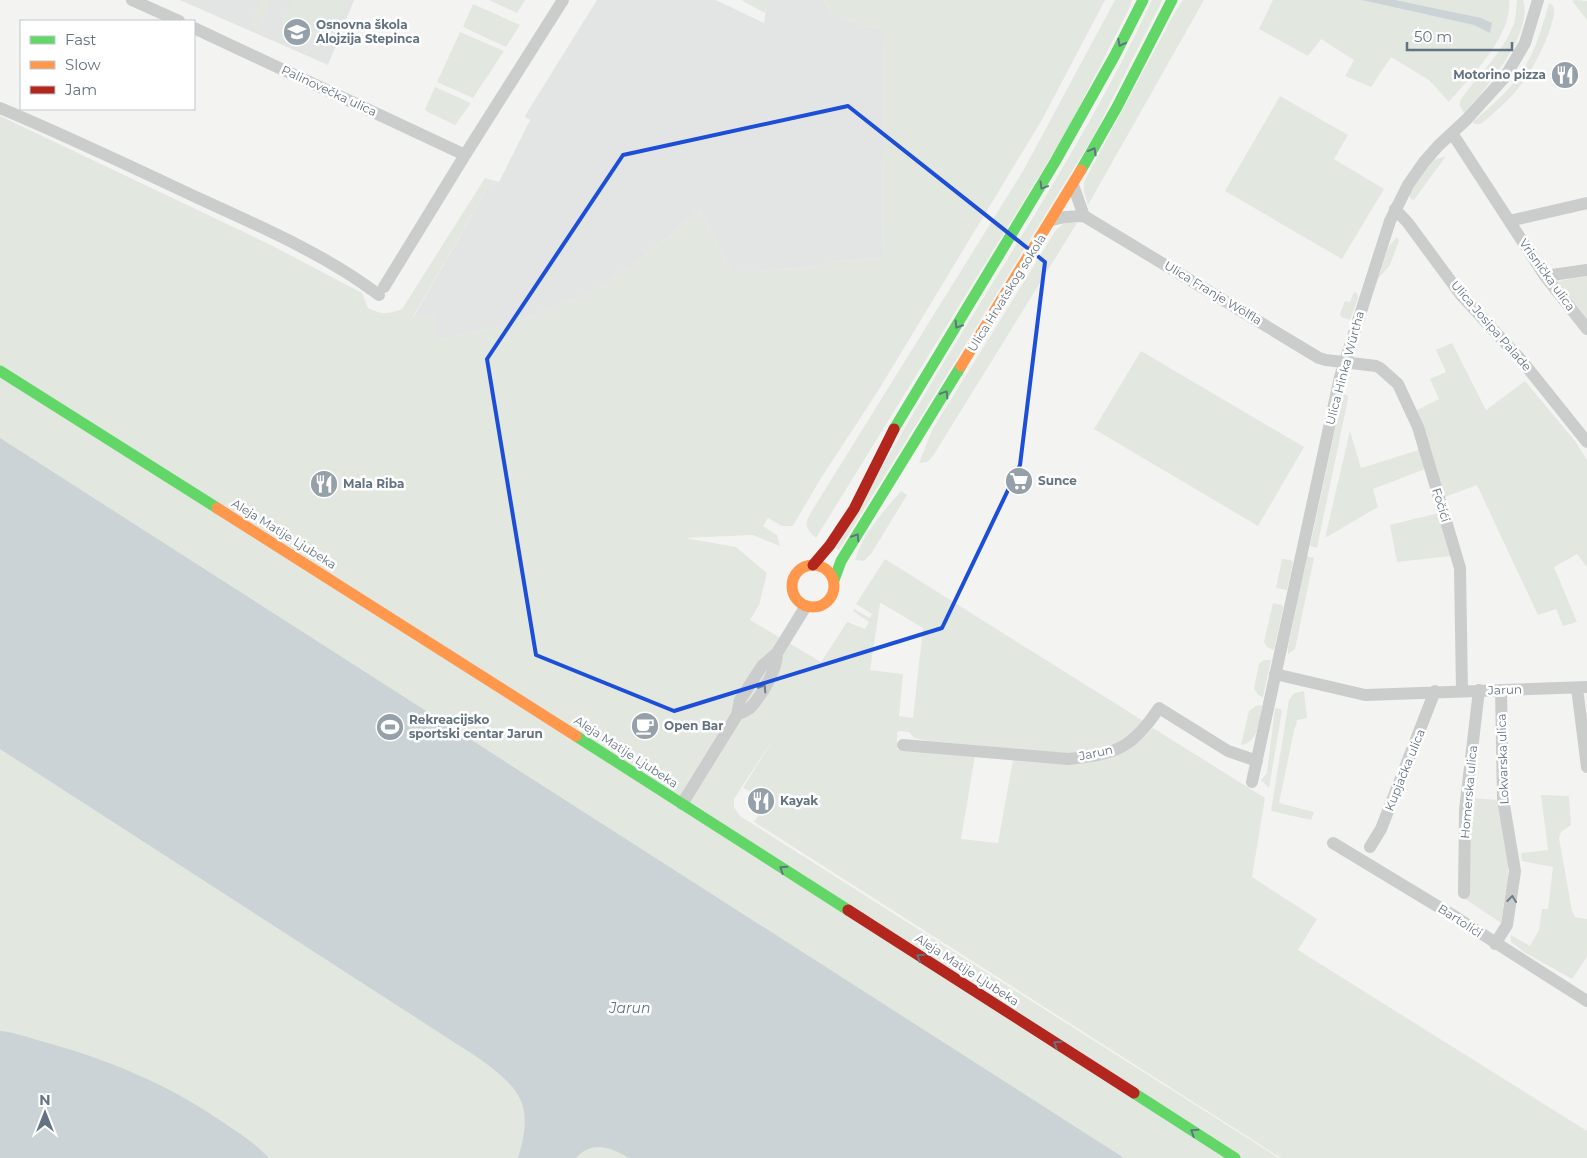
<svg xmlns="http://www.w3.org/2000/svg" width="1587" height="1158" font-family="Montserrat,sans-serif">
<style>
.built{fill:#e3e5e4}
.green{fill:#e2e7e0;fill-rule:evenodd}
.water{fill:#ccd3d7}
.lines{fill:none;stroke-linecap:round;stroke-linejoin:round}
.street{stroke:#cbcdcd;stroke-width:12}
.fast{stroke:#63d668;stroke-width:11}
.slow{stroke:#ff974d;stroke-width:11}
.jam{stroke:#b3261e;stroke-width:11}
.oneway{stroke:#637382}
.oneway2{stroke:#6d7c8a}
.marked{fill:none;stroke:#1d4ed8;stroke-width:4;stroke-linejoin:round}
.labels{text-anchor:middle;stroke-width:5;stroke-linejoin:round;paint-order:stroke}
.poi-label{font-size:12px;font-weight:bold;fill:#637382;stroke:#fff;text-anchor:start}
.street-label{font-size:12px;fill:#637382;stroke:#fff}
.water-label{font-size:14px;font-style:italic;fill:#5f757f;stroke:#fff}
</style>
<rect width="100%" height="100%" fill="#f3f4f2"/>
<!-- built -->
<path class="built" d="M180,0H354L328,65Z
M597,0H716L764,23L767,0H824L832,13L865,26L884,30L882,258L832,261L830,265L759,271H731L700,210L635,264L596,289L566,303L505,326L438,340L413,318L489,185L492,183L498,184L530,120L525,117L526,114Z"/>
<!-- green -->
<path class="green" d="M260,0H272L258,32L248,28Z
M292,0H349L339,20L330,17L319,40L281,23Z
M489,0H525L517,13Z
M741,0H767L765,13Z
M824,0H1105L1043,118L878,391L821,478L794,524L792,526H782L768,518L763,526L777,535L780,546L753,535L685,538L736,547L767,573L759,605L750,620L821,662L847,622L865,629L869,622L853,611L854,609L870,618L872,614L856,604L885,559L1145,722L1128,738L1108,747L1075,754L928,741L914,738L909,732L899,731L897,733V749L975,756L961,839L998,843L1013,760L1067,762L1139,742L1153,728L1265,798L1252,877L1317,919L1298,950L1587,1131V1158H1281L754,822L771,797L761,791L756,795L743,788L775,736L734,799V807L740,816L1279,1158H0V116L271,245L362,293L368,308C383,315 387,314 402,309L485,178L499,182L498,184L492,183L489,185L413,317L434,314L438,340L505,326L566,303L596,289L635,264L700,210L731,271H759L830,265L831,261L882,258L884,30L865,26L832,13ZM881,603L923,628L913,718L899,716L903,674L870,670L880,604Z
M1115,0H1132L1130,7L1068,129L816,538C803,526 805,523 813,509L1023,171Z
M1152,0H1162L1159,7L1093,137L839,550L836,548C878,473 921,399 966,326C1032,219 1099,114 1152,0Z
M1183,0H1204L1088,205L1084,192V182L1175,12Z
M1273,0H1509C1513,36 1471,76 1449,102L1429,80L1391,57L1371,87L1345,76L1354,60L1321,39L1308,56L1259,29Z
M1517,0H1523C1534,33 1485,90 1464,113L1460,106V101C1477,75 1503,54 1514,23C1516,16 1516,8 1517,0Z
M1575,0L1587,1V20L1572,1Z
M1549,3C1553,5 1555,8 1554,12C1553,31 1532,72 1520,86C1509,100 1495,112 1481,124H1474L1473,122C1492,105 1513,88 1526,65C1537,46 1543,24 1549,3Z
M473,4L520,25L506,47L463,27Z
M460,32L504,51L473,98L437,82Z
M435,87L471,103L455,125L426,111L425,109Z
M1280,96L1348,135L1334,159L1384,189L1342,259L1225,191Z
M1446,156L1414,200L1410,199V193L1430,164L1434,160Z
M1064,223H1077L933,456L927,462L919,463L932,430L1056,230Z
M1397,237L1399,241L1390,265L1378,279L1389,246Z
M1587,276V324L1557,283L1559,281Z
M1354,292L1357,293L1358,298L1350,320L1341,317L1340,314L1345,301L1350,302Z
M1452,343L1486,410L1525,381L1575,441L1587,460V567L1577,554L1554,567L1577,622L1563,626L1556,609L1538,615L1477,485L1445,497L1417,410L1439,399L1430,379L1446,372L1436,350Z
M1141,351L1304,447L1258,526L1094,429Z
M1343,393L1348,396V399L1317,548L1310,546Z
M1350,431L1361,468L1419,450L1425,469L1373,489L1378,507L1325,538Z
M901,491L907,495L871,554L864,561L855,560C863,533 883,512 901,491Z
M1439,513L1451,556L1397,562L1390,525Z
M1307,556L1314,558L1295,649L1288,654V647Z
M1282,559L1291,560L1293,562L1287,590L1276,588Z
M1273,603L1282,605L1283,608L1274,650L1267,647L1264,642Z
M1264,660H1271L1263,697L1258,695L1254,688L1259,664Z
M1304,691L1307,718L1297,720L1296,726H1295L1279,803L1314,812L1311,820L1271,811L1289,700L1294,693Z
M1262,705C1259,720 1259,743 1241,745L1249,711L1256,706Z
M1275,708L1280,709L1282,711L1269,788L1261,780L1267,773Z
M1541,795L1569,796L1571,825L1561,832L1559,838L1572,911L1575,917L1587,919V957L1572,979L1524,952L1511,942V935L1530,946L1539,930L1542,909H1548L1553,867L1522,861L1521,853L1548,850Z
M1470,798L1498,800L1508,854V876L1501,923L1458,894L1468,893Z"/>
<!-- water -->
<path class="water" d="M1362,0H1395L1481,18L1492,23L1490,33L1474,25Z
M0,438L1124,1158H629C610,1147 592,1140 576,1158H518C534,1105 522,1090 480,1059L0,749Z
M0,1031C13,1032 24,1036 37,1040C105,1058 169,1084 227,1125C242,1135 257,1145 269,1158H0Z"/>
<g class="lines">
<!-- street -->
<path class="street" d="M132,0L179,21
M194,28L465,155
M0,108C67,136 132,167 198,198C259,226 325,254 379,295
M1452,133L1545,276L1587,329
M1073,185L1084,216
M1395,209L1408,223L1461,295L1522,361L1587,442
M1052,220L1065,217L1084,216L1319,358L1326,360L1376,366L1380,368L1398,384L1418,427L1460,568L1462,691
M1509,221L1587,203
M1545,276L1587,270
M384,287L465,155L563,0
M1275,674L1365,695L1587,687
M1577,688L1587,767
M737,715C741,713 747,711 751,707C762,695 777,670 777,653
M903,745L1068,759C1116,754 1132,749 1159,708L1228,751L1257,761
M1252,782L1340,377L1390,221L1408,185L1424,162L1439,145L1466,120L1505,77L1525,43L1538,0
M682,804L737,715L740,700L762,666L777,653L806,606
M1333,843L1457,918L1587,1001
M1370,847L1381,829L1435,691
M1464,893L1465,810L1479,690
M1495,944L1507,925L1515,871L1503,799L1501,690"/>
<!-- fast -->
<path class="fast" d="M1081,170L1117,107L1172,0
M0,371L217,508
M894,429L1055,162L1115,55L1143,0
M834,580L841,561L961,366
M576,736L848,910
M1134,1093L1235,1158"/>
<!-- slow -->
<path class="slow" d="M961,366L1081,170
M217,508L576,736
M792 586a21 21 0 1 1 42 0a21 21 0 1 1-42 0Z"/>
<!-- jam -->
<path class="jam" d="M813,565L830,545L854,509L894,429
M848,910L1134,1093"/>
</g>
<!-- one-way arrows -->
<defs><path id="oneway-chevron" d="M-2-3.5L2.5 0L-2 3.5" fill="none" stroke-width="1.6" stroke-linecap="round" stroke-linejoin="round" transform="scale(1.25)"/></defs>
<g class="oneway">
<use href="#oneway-chevron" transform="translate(1121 43) rotate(118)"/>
<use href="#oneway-chevron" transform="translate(1093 151) rotate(-61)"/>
<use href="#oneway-chevron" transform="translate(1043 186) rotate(121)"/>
<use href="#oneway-chevron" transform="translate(958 325) rotate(122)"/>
<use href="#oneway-chevron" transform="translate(945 394) rotate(-58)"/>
<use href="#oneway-chevron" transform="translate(856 537) rotate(-58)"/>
<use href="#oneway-chevron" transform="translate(783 869) rotate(-147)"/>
<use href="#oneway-chevron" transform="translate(920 957) rotate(-147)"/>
<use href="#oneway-chevron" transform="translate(1057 1044) rotate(-147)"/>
<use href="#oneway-chevron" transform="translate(1194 1132) rotate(-147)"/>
</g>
<g class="oneway2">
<use href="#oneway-chevron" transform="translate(763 688) rotate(-57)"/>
<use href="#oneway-chevron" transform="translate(1512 899) rotate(-83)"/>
</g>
<!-- marked area -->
<path class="marked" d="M848,106L1045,262L1020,465L942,628L674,711L536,655L487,359L623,155Z"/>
<!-- icons -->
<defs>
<symbol id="school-disc" viewBox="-11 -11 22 22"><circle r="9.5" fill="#95a0a9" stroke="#fff"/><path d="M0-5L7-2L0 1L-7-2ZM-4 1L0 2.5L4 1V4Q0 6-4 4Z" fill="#fff"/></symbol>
<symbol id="restaurant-disc" viewBox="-11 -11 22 22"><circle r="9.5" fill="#95a0a9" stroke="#fff"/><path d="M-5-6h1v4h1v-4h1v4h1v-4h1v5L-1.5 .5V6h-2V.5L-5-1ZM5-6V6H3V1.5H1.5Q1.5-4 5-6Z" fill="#fff"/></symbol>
<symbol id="supermarket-disc" viewBox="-11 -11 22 22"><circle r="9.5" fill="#95a0a9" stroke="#fff"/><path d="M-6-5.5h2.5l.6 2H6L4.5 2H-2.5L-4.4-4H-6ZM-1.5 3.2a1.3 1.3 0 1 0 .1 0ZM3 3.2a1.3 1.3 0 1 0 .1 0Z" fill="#fff"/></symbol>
<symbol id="cafe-disc" viewBox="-11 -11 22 22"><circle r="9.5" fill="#95a0a9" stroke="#fff"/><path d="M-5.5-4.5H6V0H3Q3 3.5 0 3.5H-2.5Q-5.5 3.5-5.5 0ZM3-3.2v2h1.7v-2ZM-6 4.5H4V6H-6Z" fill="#fff"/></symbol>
<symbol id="stadium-disc" viewBox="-11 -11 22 22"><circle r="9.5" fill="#95a0a9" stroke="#fff"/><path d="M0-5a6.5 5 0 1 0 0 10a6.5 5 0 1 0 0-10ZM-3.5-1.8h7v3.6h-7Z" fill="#fff"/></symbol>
</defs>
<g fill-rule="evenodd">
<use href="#school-disc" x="281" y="16" width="32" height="32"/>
<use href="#restaurant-disc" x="1549" y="59" width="32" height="32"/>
<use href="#supermarket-disc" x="1003" y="465" width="32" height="32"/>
<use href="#restaurant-disc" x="308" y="468" width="32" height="32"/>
<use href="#cafe-disc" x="629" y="710" width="32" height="32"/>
<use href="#stadium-disc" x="374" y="711" width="32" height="32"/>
<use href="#restaurant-disc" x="745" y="785" width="32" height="32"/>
</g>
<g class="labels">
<!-- poi labels -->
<g class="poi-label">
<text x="316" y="29">Osnovna škola<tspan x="316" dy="14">Alojzija Stepinca</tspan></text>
<text x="1546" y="79" text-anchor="end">Motorino pizza</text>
<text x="1038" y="485">Sunce</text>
<text x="343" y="488">Mala Riba</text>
<text x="409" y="724">Rekreacijsko<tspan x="409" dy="14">sportski centar Jarun</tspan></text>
<text x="664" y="730">Open Bar</text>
<text x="780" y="805">Kayak</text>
</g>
<!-- street labels -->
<g class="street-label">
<text transform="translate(329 91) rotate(25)" y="4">Palinovečka ulica</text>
<text transform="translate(1547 275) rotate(54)" y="4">Vrisnička ulica</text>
<text transform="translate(1007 293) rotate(-58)" y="4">Ulica Hrvatskog sokola</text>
<text transform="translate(1213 293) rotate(31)" y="4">Ulica Franje Wölfla</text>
<text transform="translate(1491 326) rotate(49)" y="4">Ulica Josipa Palade</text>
<text transform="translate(1345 368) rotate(-75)" y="4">Ulica Hinka Würtha</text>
<text transform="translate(1441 505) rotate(73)" y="4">Fočići</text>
<text transform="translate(284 534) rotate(32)" y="4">Aleja Matije Ljubeka</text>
<text transform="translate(1505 690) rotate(-2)" y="4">Jarun</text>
<text transform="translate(626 752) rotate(33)" y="4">Aleja Matije Ljubeka</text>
<text transform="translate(1096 753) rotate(-12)" y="4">Jarun</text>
<text transform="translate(1503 759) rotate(-92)" y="4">Lokvarska ulica</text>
<text transform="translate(1405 770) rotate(-68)" y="4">Kupjačka ulica</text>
<text transform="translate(1469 792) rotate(-85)" y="4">Homerska ulica</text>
<text transform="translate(1460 921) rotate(33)" y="4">Bartolići</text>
<text transform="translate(967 970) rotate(33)" y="4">Aleja Matije Ljubeka</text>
</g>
<!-- water labels -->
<g class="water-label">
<text x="630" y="1013">Jarun</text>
</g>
</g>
<!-- legend -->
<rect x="20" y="20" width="175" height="90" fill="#ffffff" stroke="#c1c7cd"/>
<rect x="30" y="36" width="25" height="8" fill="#63d668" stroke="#c1c7cd"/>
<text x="65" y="45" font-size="15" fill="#637382">Fast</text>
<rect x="30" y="61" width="25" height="8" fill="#ff974d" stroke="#c1c7cd"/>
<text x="65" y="70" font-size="15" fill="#637382">Slow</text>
<rect x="30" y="86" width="25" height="8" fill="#b3261e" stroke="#c1c7cd"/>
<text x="65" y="95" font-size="15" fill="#637382">Jam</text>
<!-- north arrow -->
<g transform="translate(45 1113)" stroke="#ffffff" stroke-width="4" paint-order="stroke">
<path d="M0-4L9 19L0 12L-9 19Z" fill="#637382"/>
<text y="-8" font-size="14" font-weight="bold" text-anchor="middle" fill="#637382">N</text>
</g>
<!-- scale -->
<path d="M1407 42v8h105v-8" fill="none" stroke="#637382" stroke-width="2.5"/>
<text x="1414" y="42" font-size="15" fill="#637382" stroke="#ffffff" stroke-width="4" paint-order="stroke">50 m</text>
</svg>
